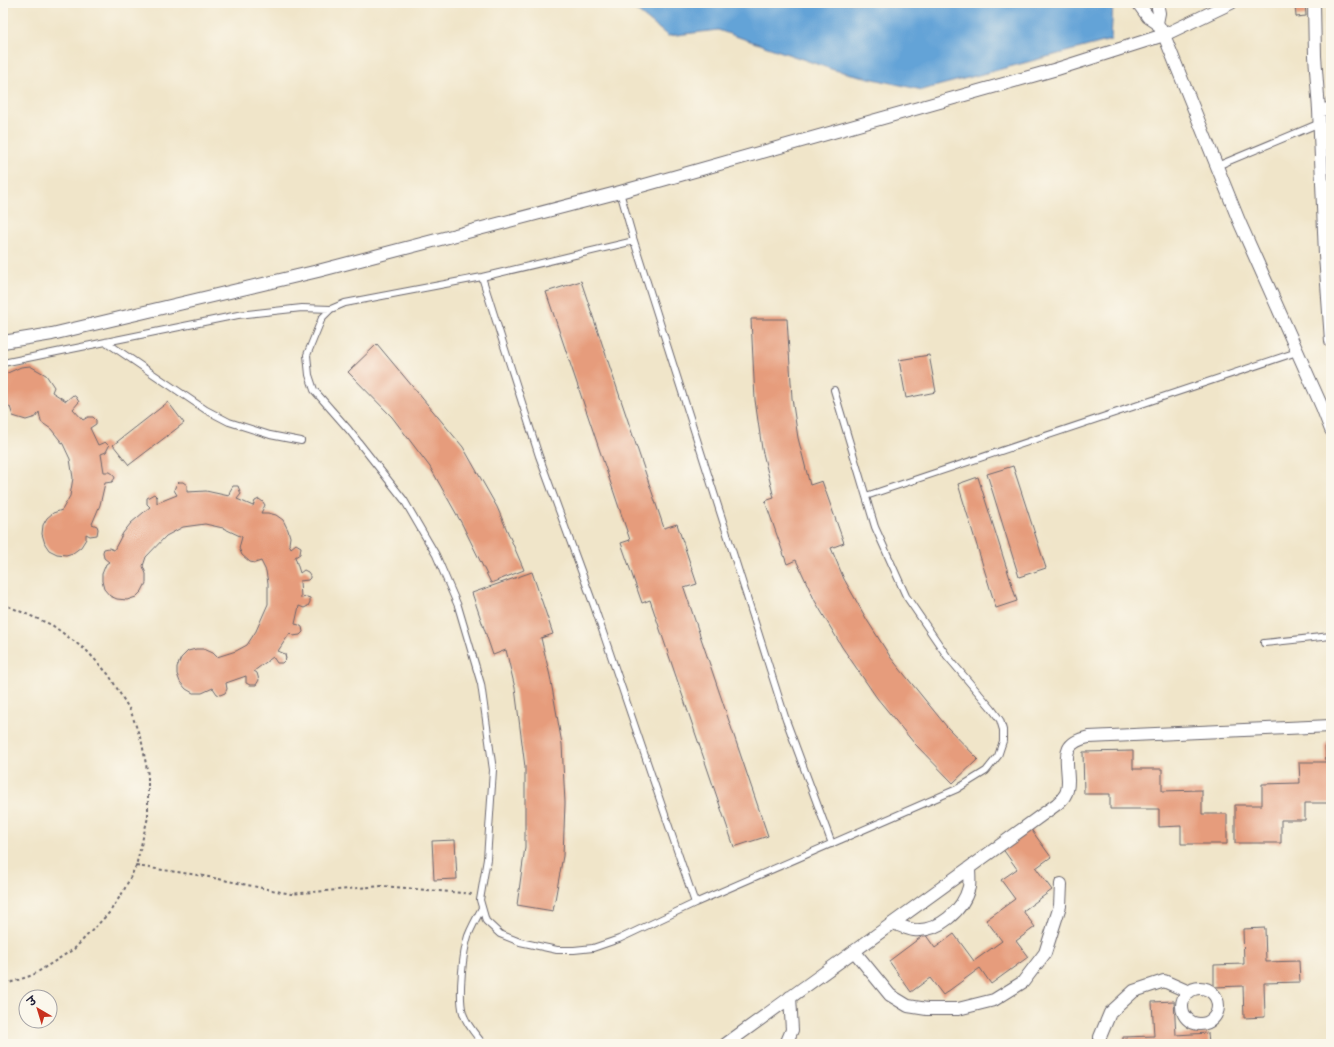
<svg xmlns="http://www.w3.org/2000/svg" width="1334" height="1047" font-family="'Patrick Hand','Playpen Sans Deva',sans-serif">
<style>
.water{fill:#64a3d7;stroke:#436289}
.building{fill:#e69c7c}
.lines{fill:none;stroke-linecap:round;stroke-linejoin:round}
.service-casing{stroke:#6a666d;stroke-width:8}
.minor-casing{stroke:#6a666d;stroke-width:14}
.path{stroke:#6a666d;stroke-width:2;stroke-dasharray:3 3;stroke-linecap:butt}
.service{stroke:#fff;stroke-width:6}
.minor{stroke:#fff;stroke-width:12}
</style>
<rect width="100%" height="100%" fill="#fbf7ec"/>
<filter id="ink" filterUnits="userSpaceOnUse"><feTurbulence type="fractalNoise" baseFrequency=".025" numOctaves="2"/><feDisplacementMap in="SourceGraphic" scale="8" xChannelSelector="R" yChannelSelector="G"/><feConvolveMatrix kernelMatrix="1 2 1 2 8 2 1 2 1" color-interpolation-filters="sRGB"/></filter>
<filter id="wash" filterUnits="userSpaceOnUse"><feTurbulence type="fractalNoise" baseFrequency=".012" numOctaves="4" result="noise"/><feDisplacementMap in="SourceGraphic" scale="16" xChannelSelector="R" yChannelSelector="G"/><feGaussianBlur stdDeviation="0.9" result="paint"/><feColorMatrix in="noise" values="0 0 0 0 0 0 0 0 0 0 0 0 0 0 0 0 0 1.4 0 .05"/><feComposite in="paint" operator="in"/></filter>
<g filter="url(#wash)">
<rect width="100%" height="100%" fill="#f0e5c9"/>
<!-- water -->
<path class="water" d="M627,3H1113L1111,40L922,90L834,70L718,30L668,36Z"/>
<g id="blocks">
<!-- building -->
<path class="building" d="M1295,3H1305L1306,16L1296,17Z
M581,281L664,528L677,524L697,584L684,588L768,836L734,847L650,600L642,603L621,543L630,540L546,292Z
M751,319H787L792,398L798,438L810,485L822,481L844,543L831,548L844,579L867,620L891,658L947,727L978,759L953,783L914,743L877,698L842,647L815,601L796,560L787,564L765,501L774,498L762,449L755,400Z
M377,344L463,447L497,507L524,570L491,583L462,524L430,467L392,417L348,372Z
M929,355L936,392L906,398L899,360Z
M30,366L46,375L54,387L52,392L66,401L73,395L76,397L79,402L73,409L83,420L88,417H93L96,420V424L90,428L98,445L105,442L109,446L106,452L101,454L104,472H110L113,474L115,478L112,482L105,483L100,505L92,524L97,526L98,529L97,535L90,536L86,534V539L81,547L73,553L66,555L57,554L49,550L45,544L42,534L43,525L47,518L53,513L62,510L70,496L73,478L70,459L63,444L51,429L41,422L39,412L36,417L26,420L13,416L10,407L3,410V375L21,367Z
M168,402L184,423L129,465L113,445Z
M1013,466L1046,568L1019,577L987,474Z
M978,477L1017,601L996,608L958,484Z
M179,482H183L187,485V492L206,491L229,496L230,491L233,486H238L241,494L237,499L253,506L255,501L259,499L263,502L265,505L261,513H268L276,515L283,520L288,530L290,537L289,544L291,548L296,544L301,547L300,554L295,557L300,573L304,570L308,572L310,575V578L308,580L300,581L301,598L307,597L310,598V602L308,606L304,608L299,606L295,624L299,625L302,627L303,632L300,635L293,636L290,633L278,651L285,654L286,659L282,663H277L273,657L254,671L257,673L259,680L256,685H250L246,683V676L226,683L227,689L225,693L220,695L217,694L213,688L202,693H193L186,689L180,682L177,674V667L181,658L188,651L196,649H204L213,653L217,657L236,651L247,645L256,631L268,604V583L266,571L261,561L255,563L250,562L242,555L239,548L242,537L223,528L205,524L183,527L166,536L146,557L143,566L146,574V583L142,591L136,597L127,600L117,599L110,596L104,589L102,581V574L106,564L109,562L104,558L103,552L104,549L109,548L114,550L123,533L131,523L150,507L147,504V498L154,494L157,497V503L177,495L174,490L176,485Z
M532,572L553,634L541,638L550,676L562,744L565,803L563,856L553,911L517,905L525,847V767L515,688L506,650L493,655L472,593Z
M1325,743H1331V803H1305V820H1281V843H1235V805H1262V784L1300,783L1299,762H1326Z
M1133,751V769H1162V791L1202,790V814H1227V844H1181V826L1159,827V809H1110V794H1084L1083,752Z
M1030,828L1051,857L1036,868L1052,890L1023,911L1035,927L1016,941L1028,957L991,984L980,968L943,995L930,978L911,992L889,961L925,934L935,948L954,934L974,961L1002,941L986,920L1015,899L1001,880L1017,869L1002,848Z
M455,840L457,879L434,880L432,841Z
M1265,928L1266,962L1299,961L1300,982L1264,983L1265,1017L1244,1018L1243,986L1214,987V965L1244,964L1243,929Z
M1174,1001L1176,1035L1208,1033L1209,1044H1123V1037L1154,1036L1152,1002Z"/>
</g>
</g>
<g filter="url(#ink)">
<use href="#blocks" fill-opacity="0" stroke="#6a666d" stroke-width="1"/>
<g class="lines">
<defs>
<path id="service" d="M1217,166L1320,123
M620,192L634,241L786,720L832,844
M634,241L482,277L345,303L331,309L322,318L307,355L309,375L314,390L349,430L404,500L436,555L458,606L481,684L493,770L487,859L480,900L486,921L500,934L520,942L557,950H574L593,948L619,939L695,903L957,789L986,771L998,756L1003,741V730L1000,720L992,709L947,656L906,596L875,527L834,390
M482,277L539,456L594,606L695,903
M106,342L206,410L229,422L270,435L301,441
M3,363L238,315L302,308L331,309
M866,496L1297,352
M1264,643L1331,636
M482,908C477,917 472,926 468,936C463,952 458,997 463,1013C466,1024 476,1035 483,1044"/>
<path id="minor" d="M1138,3L1148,17L1157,23L1164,35L1239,221L1322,407L1331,430
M1157,3L1159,13L1157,23
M1314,3L1315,56L1319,110L1331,109
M1319,110L1325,255L1331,341
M3,342L52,334L318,271L620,192L1057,69L1164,35L1231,3
M893,923C899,925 907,929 914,930C938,932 963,911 969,887C970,881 969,874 969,868
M854,951L890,995L908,1006L927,1009H958L994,1000L1023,982L1045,953L1060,906L1061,884
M1182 1006a18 18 0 1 1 36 0a18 18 0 1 1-36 0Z
M726,1044L1057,804C1059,802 1063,799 1065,795C1068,791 1068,785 1068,780C1067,756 1061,743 1089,737L1331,726
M786,1044L792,1030L790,997
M1100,1044V1037L1110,1013L1134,991L1164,981L1189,992"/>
</defs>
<!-- service casing -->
<use href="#service" class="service-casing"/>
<!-- minor casing -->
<use href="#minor" class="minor-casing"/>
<!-- path -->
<path class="path" d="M3,604L52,625L87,651L109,675L131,712L142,743L148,775V817L136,866L123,892L109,913L74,949L33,975L3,985
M136,866L204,876L291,894L382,886L473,894"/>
<!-- service -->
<use href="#service" class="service"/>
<!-- minor -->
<use href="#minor" class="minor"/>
</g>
</g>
<!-- margin -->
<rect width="1334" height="1047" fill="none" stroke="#fbf7ec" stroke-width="16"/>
<!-- north arrow -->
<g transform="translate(38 1009) rotate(322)"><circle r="19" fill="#fbf7ec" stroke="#a4a2a5"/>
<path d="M0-3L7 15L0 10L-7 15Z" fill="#c8321e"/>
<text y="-6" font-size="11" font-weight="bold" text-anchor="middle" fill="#22223b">उ</text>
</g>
</svg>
